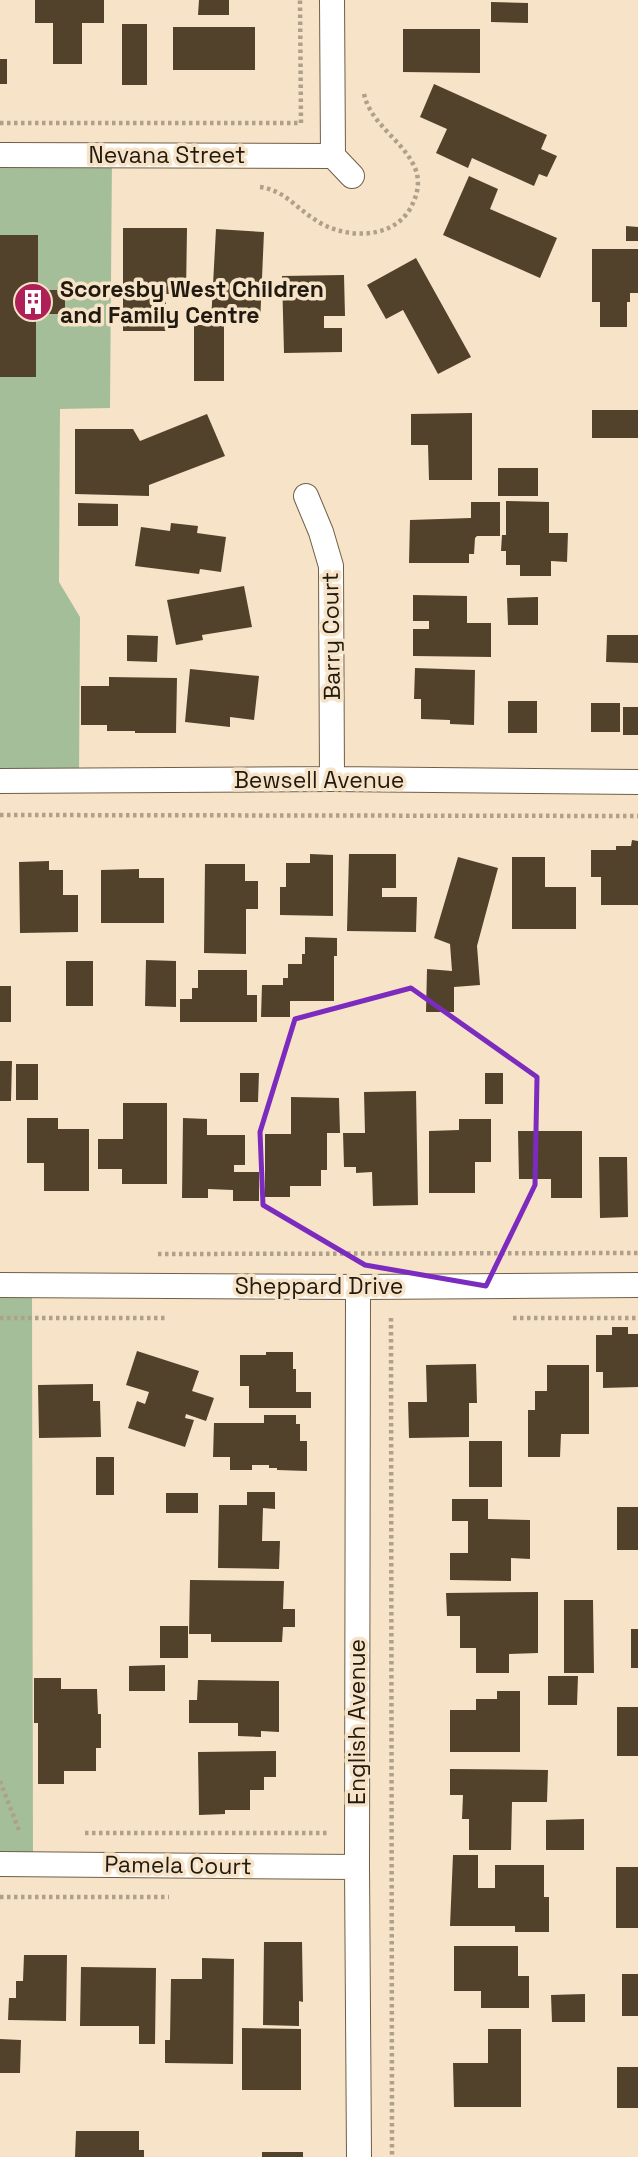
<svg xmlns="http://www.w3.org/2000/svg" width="638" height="2157" font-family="'Space Grotesk',sans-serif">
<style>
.green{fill:#a4be99}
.building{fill:#53422b}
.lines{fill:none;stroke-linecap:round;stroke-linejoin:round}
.minor-casing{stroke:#705f47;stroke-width:26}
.path{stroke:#afa08a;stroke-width:4.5;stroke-dasharray:3.5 3.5;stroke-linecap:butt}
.minor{stroke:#fff;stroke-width:24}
.marked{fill:none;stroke:#7b2cbf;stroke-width:5;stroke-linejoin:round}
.labels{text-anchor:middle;stroke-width:7;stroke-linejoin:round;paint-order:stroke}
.street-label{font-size:23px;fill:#211a10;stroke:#f7e3c7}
.poi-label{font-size:23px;font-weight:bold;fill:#211a10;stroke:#f7e3c7;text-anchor:start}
</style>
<rect width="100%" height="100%" fill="#f7e3c7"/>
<!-- green -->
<path class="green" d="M0,155H112L110,408L60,409L59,582L80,617L79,781H0Z
M0,1285H32L33,1864H0Z"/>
<!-- building -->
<path class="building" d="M35,0H104V23H82V64H53V23H35Z
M199,0H229V15H198Z
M491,2L528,3V23L491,22Z
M122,24H147V85H122Z
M173,27H255V70H173Z
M403,29H480V73L403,72Z
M0,59H7V84H0Z
M434,84L547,135L541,149L557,156L547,177L539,174L534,186L472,158L468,168L436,153L447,129L420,117Z
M469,176L498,189L490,209L557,238L540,278L443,235Z
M626,226L638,227V241H626Z
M123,228H187L186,294H166V331H123Z
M216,229L264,232L260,324L211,322Z
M0,235H38V290H65V314H36V377H0Z
M592,249H638V293H630V302H627V327H600V302H592Z
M416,258L471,357L438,374L403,310L386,319L367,285Z
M344,275L345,316H324V328H342V352L284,353L282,276Z
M194,325H224V381H194Z
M592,410H638V438H592Z
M472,413V480H429L428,445H411V414Z
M207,414L225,456L149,485V496L75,494V429H133L140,441Z
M498,468H538V496H498Z
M506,501L549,502V533H568L567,562L551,561V576H520V565H506V551H501L502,535H506Z
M471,502H500V536H477L475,538L474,554H469V563H409L410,520L471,518Z
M78,503L118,504V526H78Z
M171,523L198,526L197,533L226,537L221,572L200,569L199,574L135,566L141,527L170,531Z
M244,586L252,627L202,635L203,640L176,645L167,600Z
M413,595L467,596V623H491V657L413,656V629H429V621H413Z
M538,597V625H508L507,598Z
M127,635L158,636L157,662L127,661Z
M607,635H638V663L606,662Z
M415,668L475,670L474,725L450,724V720L421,719V699H414Z
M190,669L259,676L254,720L230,717V727L185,722Z
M109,677L177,678L176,733H135V731H107V725H81V686H109Z
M508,701H537V733H508Z
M591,703H620V732H591Z
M623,707H638V735H623Z
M632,840L638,841V905H601V877H591V850H616V846H631Z
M310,854L333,855V916L280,915V887H286V863H310Z
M349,854H396V888H382V897H417L416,932L347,931Z
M458,857L498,868L477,946L480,985L454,987V1012H426L427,969L452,971L450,944L434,938Z
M512,857H545V887H576V929H512Z
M49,861V870H63V895H78V932L20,933L19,862Z
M205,864H245V881H258V909H246V954L204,953Z
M139,869V878H164V923H101V870Z
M305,937L337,938V956H334V1001H290V1017H261L262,985H283V978H288V964H302V954H305Z
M146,960L176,961V1007L145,1006Z
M66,961H93V1006H66Z
M198,970H247V995H257V1022H180V999H192V988H198Z
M0,986H11V1022H0Z
M0,1061H12L11,1101H0Z
M16,1064H38V1100H16Z
M240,1073H259L258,1102H240Z
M485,1073H503V1104H485Z
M416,1091L418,1205L373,1206L372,1172L356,1173V1167H344L343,1133H365L364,1092Z
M291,1097L339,1098L340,1133H327V1170H321V1186H290V1197H265V1134H291Z
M123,1103H167V1184H122V1169H98V1139H123Z
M27,1118H58V1129H89V1191H44V1163H27Z
M183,1118L207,1119V1135H245V1165H234V1172H259V1201H233V1190L208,1189V1198H182Z
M459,1119H491V1162H475V1193H429V1131L459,1130Z
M518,1131H582V1198H551V1179H519Z
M599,1157H627L628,1217L600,1218Z
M612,1327H628V1334H638V1387L603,1388V1372H596V1335H612Z
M137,1351L199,1371L192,1391L214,1398L206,1421L186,1414L185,1418L194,1420L185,1447L128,1428L137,1401L145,1404L149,1392L126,1385Z
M266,1352H293V1369H296V1392H311V1408H249V1386H240V1355H266Z
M476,1364L477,1403H469V1437L409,1438L408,1402H427L426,1365Z
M547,1365H589V1434H561L560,1457H528V1410H535V1391H547Z
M93,1384V1401H100L101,1437L39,1438L38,1385Z
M264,1415H296V1424H300V1441H307V1471L277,1470V1468H269V1465H252V1470H230V1457H213L214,1423H264Z
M469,1441H502V1487H469Z
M96,1457H114V1495H96Z
M247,1492H275V1509L263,1508L262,1541H280L279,1569L218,1568L219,1505H247Z
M166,1493H198V1513H166Z
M452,1499H488V1519L530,1520V1559L511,1558V1581L450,1580V1553H468V1521H452Z
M617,1507H638V1550H617Z
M190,1580L284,1581L283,1609H295V1627H283L282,1642H211V1634H189Z
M538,1592V1653L509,1654V1673H476V1648H460V1616H447L446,1593Z
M564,1600H593L594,1673H564Z
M160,1626H188V1658H160Z
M631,1629H638V1668H631Z
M165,1665V1691H129V1666Z
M548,1676H578L577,1705H548Z
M34,1678H61V1689H97L98,1714H101V1748H96V1771H64V1784H38V1723H34Z
M198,1680L279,1681V1732L261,1731V1737L238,1736V1723H189V1700H197Z
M497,1691H520V1752H450V1710H476V1699H497Z
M617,1707H638V1756H617Z
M276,1751V1777H264V1790H250V1810H225V1814L199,1815L198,1752Z
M450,1769L548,1770L547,1802H512L511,1850H469V1819H462L463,1795H450Z
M584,1819V1850H546V1820Z
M453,1855H478V1888H495V1865H544V1897H549V1932H515V1926H450Z
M616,1867H638V1928H616Z
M264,1942H302L303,2002L299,2001V2026L263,2025Z
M454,1946H518V1976H529V2008H481V1991H454Z
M24,1955H67L66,2021L8,2020L9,1998H16V1981H23Z
M202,1958L234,1959L233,2064L165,2063V2040H170L171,1979H202Z
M81,1967L156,1968L155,2044H139V2026H80Z
M622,1974H638V2016H622Z
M585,1994V2022H552L551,1995Z
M242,2028L301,2029V2090H242Z
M488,2029H521V2107H454L453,2063H488Z
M0,2039L21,2040L20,2073H0Z
M617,2067H638V2108H617Z
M76,2131H139V2150H144V2157H75Z
M262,2152H303V2157H262Z"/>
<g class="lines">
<defs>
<path id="minor" d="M0,155L333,156L332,0
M333,156L352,176
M306,496L321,532L331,566L332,779
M0,781L332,779L638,782
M0,1285L358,1287L638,1285
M358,1287L357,1867L359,2157
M0,1864L357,1867"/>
</defs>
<!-- minor casing -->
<use href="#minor" class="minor-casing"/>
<!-- path -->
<path class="path" d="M0,123H301L300,0
M260,187C284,190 295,207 314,219C342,239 391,241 410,209C417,196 421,183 415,168C403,140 371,125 364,94
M0,815L638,816
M158,1254L638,1253
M0,1318H167
M391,1318L392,2157
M513,1318H638
M0,1781L20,1833
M85,1833H327
M0,1897H169"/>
<!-- minor -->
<use href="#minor" class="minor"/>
</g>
<!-- marked area -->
<path class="marked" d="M411,988L537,1077L535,1185L486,1286L365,1265L263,1205L260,1132L295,1019Z"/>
<!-- icons -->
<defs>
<symbol id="building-disc" viewBox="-11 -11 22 22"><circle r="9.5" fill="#af2059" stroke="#f7e3c7"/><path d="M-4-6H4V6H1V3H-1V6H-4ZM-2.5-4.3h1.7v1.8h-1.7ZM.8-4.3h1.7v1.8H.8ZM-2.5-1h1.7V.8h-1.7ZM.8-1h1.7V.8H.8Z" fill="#fff"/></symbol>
</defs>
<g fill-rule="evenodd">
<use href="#building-disc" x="11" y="280" width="44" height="44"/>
</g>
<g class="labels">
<!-- street labels -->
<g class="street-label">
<text x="167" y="163">Nevana Street</text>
<text transform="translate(331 636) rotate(-91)" y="8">Barry Court</text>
<text x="319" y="788">Bewsell Avenue</text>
<text x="319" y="1294">Sheppard Drive</text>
<text transform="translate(357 1722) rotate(-90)" y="8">English Avenue</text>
<text transform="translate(178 1865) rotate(1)" y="8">Pamela Court</text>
</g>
<!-- poi labels -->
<g class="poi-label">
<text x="60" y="297">Scoresby West Children<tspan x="60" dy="26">and Family Centre</tspan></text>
</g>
</g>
</svg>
